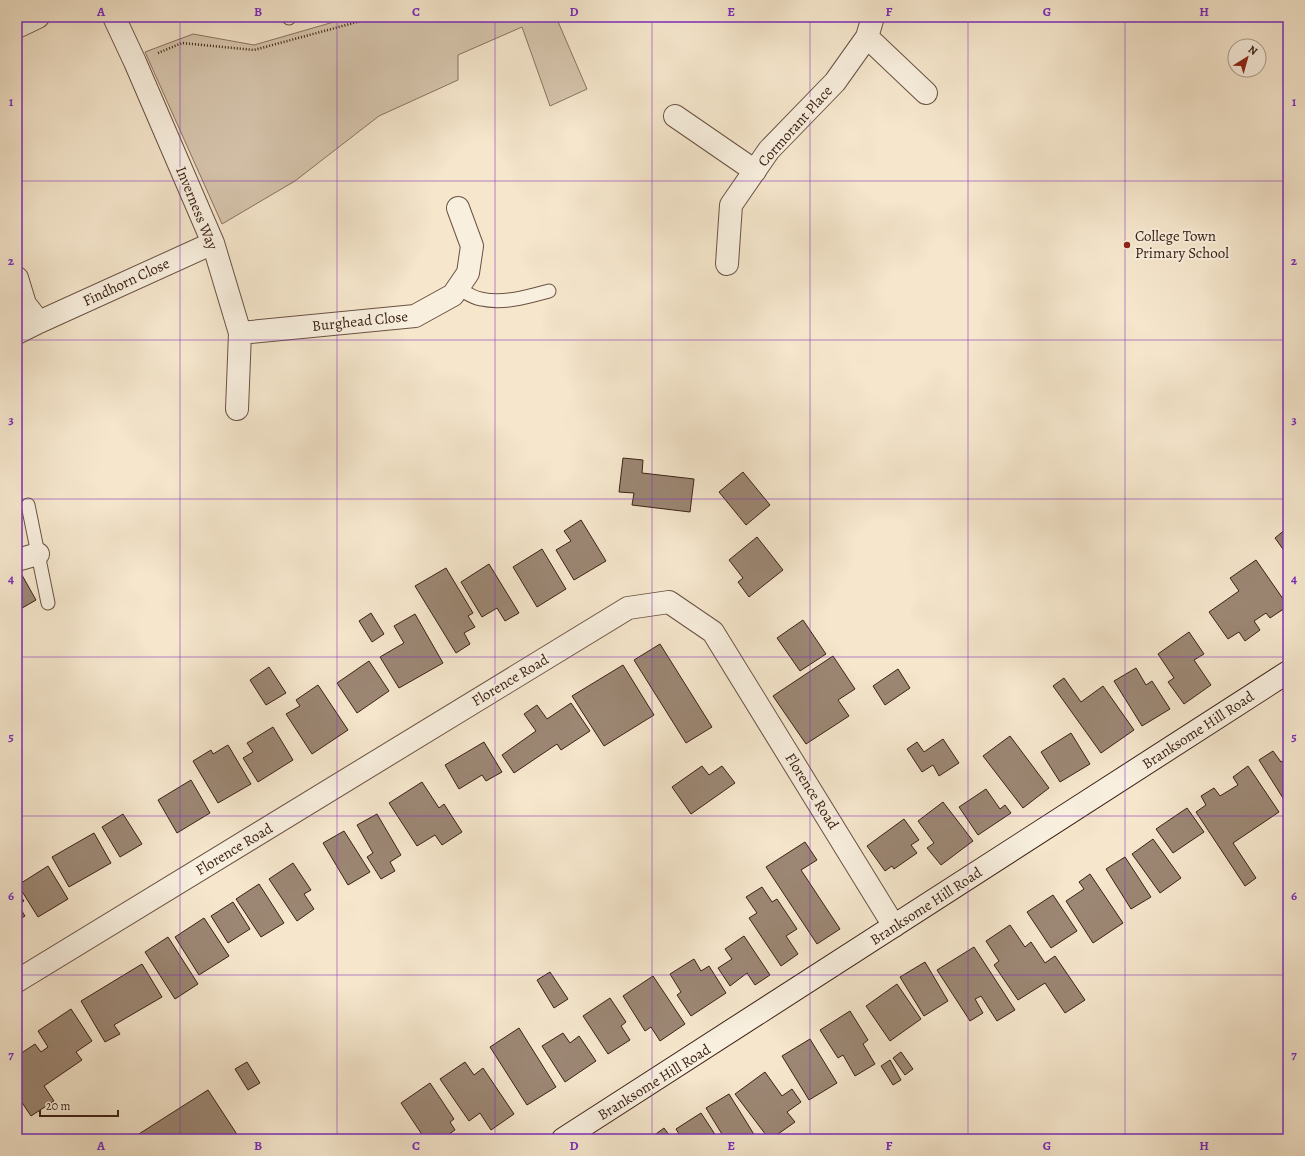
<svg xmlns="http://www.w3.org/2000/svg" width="1305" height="1156" font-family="Alegreya,serif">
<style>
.green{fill:#d6c5ad;stroke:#897361}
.building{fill:#9c8774;stroke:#3c2115}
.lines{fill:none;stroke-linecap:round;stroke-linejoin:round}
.lane-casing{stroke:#6a5243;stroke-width:15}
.street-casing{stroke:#6a5243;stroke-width:24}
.secondary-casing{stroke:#3c2115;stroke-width:24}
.path{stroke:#3c2115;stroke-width:2.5;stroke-dasharray:1 2;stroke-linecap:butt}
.lane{stroke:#f8efde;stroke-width:13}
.street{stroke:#f8efde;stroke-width:22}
.secondary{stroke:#f8efde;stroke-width:22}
.grid{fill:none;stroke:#7b2cbf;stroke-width:1;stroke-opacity:0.55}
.poi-dot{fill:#8f2418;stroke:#f8efde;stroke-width:1.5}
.labels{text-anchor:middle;stroke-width:4;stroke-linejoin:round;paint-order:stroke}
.street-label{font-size:15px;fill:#3c2115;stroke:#f8efde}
.poi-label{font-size:15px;fill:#3c2115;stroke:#f8efde;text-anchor:start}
.neatline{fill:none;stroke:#7b2cbf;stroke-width:1.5}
.grid-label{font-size:13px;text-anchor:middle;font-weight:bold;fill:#7b2cbf}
</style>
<rect width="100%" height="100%" fill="#f5e6cc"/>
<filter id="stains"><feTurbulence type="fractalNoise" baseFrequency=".005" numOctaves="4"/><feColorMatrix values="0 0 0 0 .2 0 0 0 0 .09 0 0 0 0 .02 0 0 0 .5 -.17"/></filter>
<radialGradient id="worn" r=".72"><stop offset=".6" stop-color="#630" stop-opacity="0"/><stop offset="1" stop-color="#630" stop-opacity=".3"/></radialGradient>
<!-- green -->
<path class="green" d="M351,17H556L587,89L550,106L522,27L458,55V80L379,116L295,181L222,224L145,52L193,34L254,45Z"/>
<!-- building -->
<path class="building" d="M623,458L643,460L642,473L694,479L690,512L632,505L634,493L619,492Z
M743,472L770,505L746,525L719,492Z
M581,520L606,561L574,580L556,550L571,541L564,531Z
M1287,528L1288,529V556L1275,538Z
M757,537L783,570L749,597L738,582L743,578L729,560Z
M542,549L566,589L537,607L513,567Z
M1256,560L1288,606L1270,618L1266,613L1254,621L1260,630L1245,641L1239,632L1228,639L1209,612L1239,591L1230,578Z
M489,564L519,613L505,621L497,608L482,617L461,582Z
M17,568H18L36,600L17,611Z
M446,568L473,613L468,616L475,627L464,633L470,644L456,653L415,586Z
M371,613L384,634L372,642L359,621Z
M415,614L443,663L399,688L380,657L404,643L394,626Z
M803,620L826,654L800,671L777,638Z
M1189,632L1204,654L1194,660L1211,685L1184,704L1168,682L1174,678L1158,654Z
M660,644L712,727L686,743L634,660Z
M833,656L855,689L838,700L849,716L806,744L773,696Z
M369,661L389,691L357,713L337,683Z
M623,665L654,715L604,746L572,696Z
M269,667L286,693L266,705L250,680Z
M1136,668L1146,685L1152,681L1170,709L1142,726L1114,681Z
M898,669L910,688L885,705L873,686Z
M1064,678L1081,702L1103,686L1134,730L1101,753L1053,686Z
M318,685L348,730L312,754L286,714L300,706L296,700Z
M571,703L590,731L561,750L557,744L514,773L502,755L536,731L524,714L537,705L547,719Z
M273,727L293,760L258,782L243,758L253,752L247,743Z
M1071,733L1090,764L1060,782L1041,752Z
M1010,736L1049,788L1023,808L983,756Z
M943,739L959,763L939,776L933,765L922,772L907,749L917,742L924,752Z
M484,742L502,772L486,781L482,775L459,789L445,765Z
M228,745L251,784L218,803L193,761L211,750L213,754Z
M1273,751L1281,762L1288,758V806L1259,760Z
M702,766L709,775L722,766L735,783L691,814L672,787Z
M1248,766L1279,812L1233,843L1256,878L1245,886L1196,812L1206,805L1201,796L1214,788L1220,796L1238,785L1233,777Z
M191,780L210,813L177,833L158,800Z
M422,782L439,808L444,804L462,832L442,845L435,835L417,846L389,803Z
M986,789L1000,809L1005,805L1011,813L978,835L959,807Z
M943,802L973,841L941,865L927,848L934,843L918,821Z
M1187,808L1204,832L1173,853L1156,829Z
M123,814L142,844L120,857L102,827Z
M377,814L401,855L390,862L395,871L381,879L367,857L373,853L357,825Z
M904,819L919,840L911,845L917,853L894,869L892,866L885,871L867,846Z
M344,831L370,872L348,885L323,843Z
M94,833L111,863L69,887L52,857Z
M1153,839L1181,878L1160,893L1132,854Z
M805,842L817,860L801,870L840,929L817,944L766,867Z
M1125,857L1151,897L1131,909L1106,869Z
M293,863L311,890L304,894L314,909L297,921L269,879Z
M48,866L68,899L38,917L18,885Z
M1090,874L1123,923L1093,943L1066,901L1084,889L1079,882Z
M259,884L284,923L261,937L236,899Z
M762,887L772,902L777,899L797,929L786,936L798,954L781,966L749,918L757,913L746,897Z
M17,891L24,901L18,905L25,916L17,921Z
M1053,895L1077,931L1051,948L1027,912Z
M233,902L250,929L228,943L211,916Z
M204,918L229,956L199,975L175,937Z
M1010,925L1025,947L1031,942L1045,963L1055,956L1085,1000L1065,1013L1045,983L1018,1000L994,965L999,961L986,941Z
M744,936L770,975L755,985L747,973L730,986L718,968L732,959L725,949Z
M168,937L198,984L175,999L145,952Z
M974,947L1015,1010L997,1021L981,996L975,999L983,1013L970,1021L937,970Z
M694,959L701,971L709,966L726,993L691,1016L677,995L681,992L670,974Z
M925,962L948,1001L924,1016L900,977Z
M142,964L162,997L114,1025L120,1034L105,1042L81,1001Z
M550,972L568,999L554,1008L537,980Z
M653,976L685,1024L660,1041L651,1027L645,1031L623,996Z
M897,984L921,1019L890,1041L866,1006Z
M610,998L626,1022L621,1026L630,1040L608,1054L583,1016Z
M71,1009L92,1041L76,1052L82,1060L44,1086L54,1101L31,1116L17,1095V1056L35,1044L41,1052L48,1047L38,1031Z
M850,1011L868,1040L863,1044L875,1064L855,1076L843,1055L838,1058L820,1030Z
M519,1028L556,1087L527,1105L490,1047Z
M563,1033L570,1043L579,1036L596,1061L565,1082L542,1046Z
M810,1039L837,1083L809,1100L782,1056Z
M901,1052L913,1069L905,1075L893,1058Z
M890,1060L901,1080L893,1085L881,1066Z
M247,1062L260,1083L248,1090L235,1069Z
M465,1062L474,1075L483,1068L514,1114L491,1130L480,1113L469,1121L440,1079Z
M765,1072L782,1096L792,1089L801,1102L787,1112L795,1122L771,1139H769L735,1094Z
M430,1083L454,1119L450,1122L455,1130L442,1139H434L431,1135L425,1139L401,1103Z
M208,1090L240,1139H131Z
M729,1094L755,1136L749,1139H725L706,1108Z
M701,1113L718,1139H682L676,1129Z
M664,1128L672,1139H649Z"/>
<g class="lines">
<defs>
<path id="lane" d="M289,17V18
M458,288C465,292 473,298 481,299C504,304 527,297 549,291
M28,505L48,603"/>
<path id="street" d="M114,17L135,62L213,243L240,333L237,409
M17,27L38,17
M867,37L926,93
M675,116L755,171
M727,264L731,205L769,150L835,82L867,37L873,17
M17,278L25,304L39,322
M17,333L39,322L213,243
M240,333L415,316L453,295L468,273L472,246L458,208
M17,560L38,554
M17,981L628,608L669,602L713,632L894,926"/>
<path id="secondary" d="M563,1139L1288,672"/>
</defs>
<!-- lane casing -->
<use href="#lane" class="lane-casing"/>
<!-- street casing -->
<use href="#street" class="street-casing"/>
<!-- secondary casing -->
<use href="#secondary" class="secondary-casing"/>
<!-- path -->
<path class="path" d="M158,53L182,43L254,50L361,21L370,17"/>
<!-- lane -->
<use href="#lane" class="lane"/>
<!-- street -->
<use href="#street" class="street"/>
<!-- secondary -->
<use href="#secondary" class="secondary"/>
</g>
<!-- grid -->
<path class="grid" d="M180,17V1139M337,17V1139M495,17V1139M652,17V1139M810,17V1139M968,17V1139M1125,17V1139M17,181H1288M17,340H1288M17,499H1288M17,657H1288M17,816H1288M17,975H1288"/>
<!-- markers -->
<circle class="poi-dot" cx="1127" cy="245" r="4"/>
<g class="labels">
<!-- street labels -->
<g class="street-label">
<text transform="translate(795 126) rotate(-48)" y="5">Cormorant Place</text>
<text transform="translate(197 208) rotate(68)" y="5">Inverness Way</text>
<text transform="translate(126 282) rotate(-25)" y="5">Findhorn Close</text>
<text transform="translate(360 321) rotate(-6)" y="5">Burghead Close</text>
<text transform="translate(510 680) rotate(-31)" y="5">Florence Road</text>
<text transform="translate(1198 730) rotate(-33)" y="5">Branksome Hill Road</text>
<text transform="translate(812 791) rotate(58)" y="5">Florence Road</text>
<text transform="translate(234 849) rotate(-31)" y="5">Florence Road</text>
<text transform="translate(926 906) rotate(-33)" y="5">Branksome Hill Road</text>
<text transform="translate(654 1082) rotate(-32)" y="5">Branksome Hill Road</text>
</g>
<!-- poi labels -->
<g class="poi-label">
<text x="1135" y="241">College Town<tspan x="1135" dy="17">Primary School</tspan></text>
</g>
</g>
<!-- margin -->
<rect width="1305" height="1156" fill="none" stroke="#f5e6cc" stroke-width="44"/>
<!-- north arrow -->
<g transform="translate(1247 58) rotate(37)"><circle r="19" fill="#f8efde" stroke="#ad9d8e"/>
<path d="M0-3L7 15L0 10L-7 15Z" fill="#8f2418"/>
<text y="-6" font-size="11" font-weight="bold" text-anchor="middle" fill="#3c2115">N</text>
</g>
<!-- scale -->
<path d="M40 1110v6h78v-6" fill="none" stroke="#3c2115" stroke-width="2"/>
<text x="46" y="1110" font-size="12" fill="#3c2115" stroke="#f8efde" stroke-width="3" paint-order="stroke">20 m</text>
<rect x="22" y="22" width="1261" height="1112" class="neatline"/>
<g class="grid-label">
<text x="101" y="16">A</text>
<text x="258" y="16">B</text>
<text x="416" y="16">C</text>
<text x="574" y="16">D</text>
<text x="731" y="16">E</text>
<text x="889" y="16">F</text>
<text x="1047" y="16">G</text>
<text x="1204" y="16">H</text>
<text x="11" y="106">1</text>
<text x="1294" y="106">1</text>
<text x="11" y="265">2</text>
<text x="1294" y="265">2</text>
<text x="11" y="424">3</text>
<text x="1294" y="424">3</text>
<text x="11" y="583">4</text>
<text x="1294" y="583">4</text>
<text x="11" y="741">5</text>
<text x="1294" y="741">5</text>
<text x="11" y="900">6</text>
<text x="1294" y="900">6</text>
<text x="11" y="1059">7</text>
<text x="1294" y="1059">7</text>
<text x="101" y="1150">A</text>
<text x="258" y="1150">B</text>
<text x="416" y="1150">C</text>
<text x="574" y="1150">D</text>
<text x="731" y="1150">E</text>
<text x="889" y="1150">F</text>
<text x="1047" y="1150">G</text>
<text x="1204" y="1150">H</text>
</g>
<rect width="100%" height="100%" filter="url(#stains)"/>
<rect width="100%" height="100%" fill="url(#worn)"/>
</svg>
